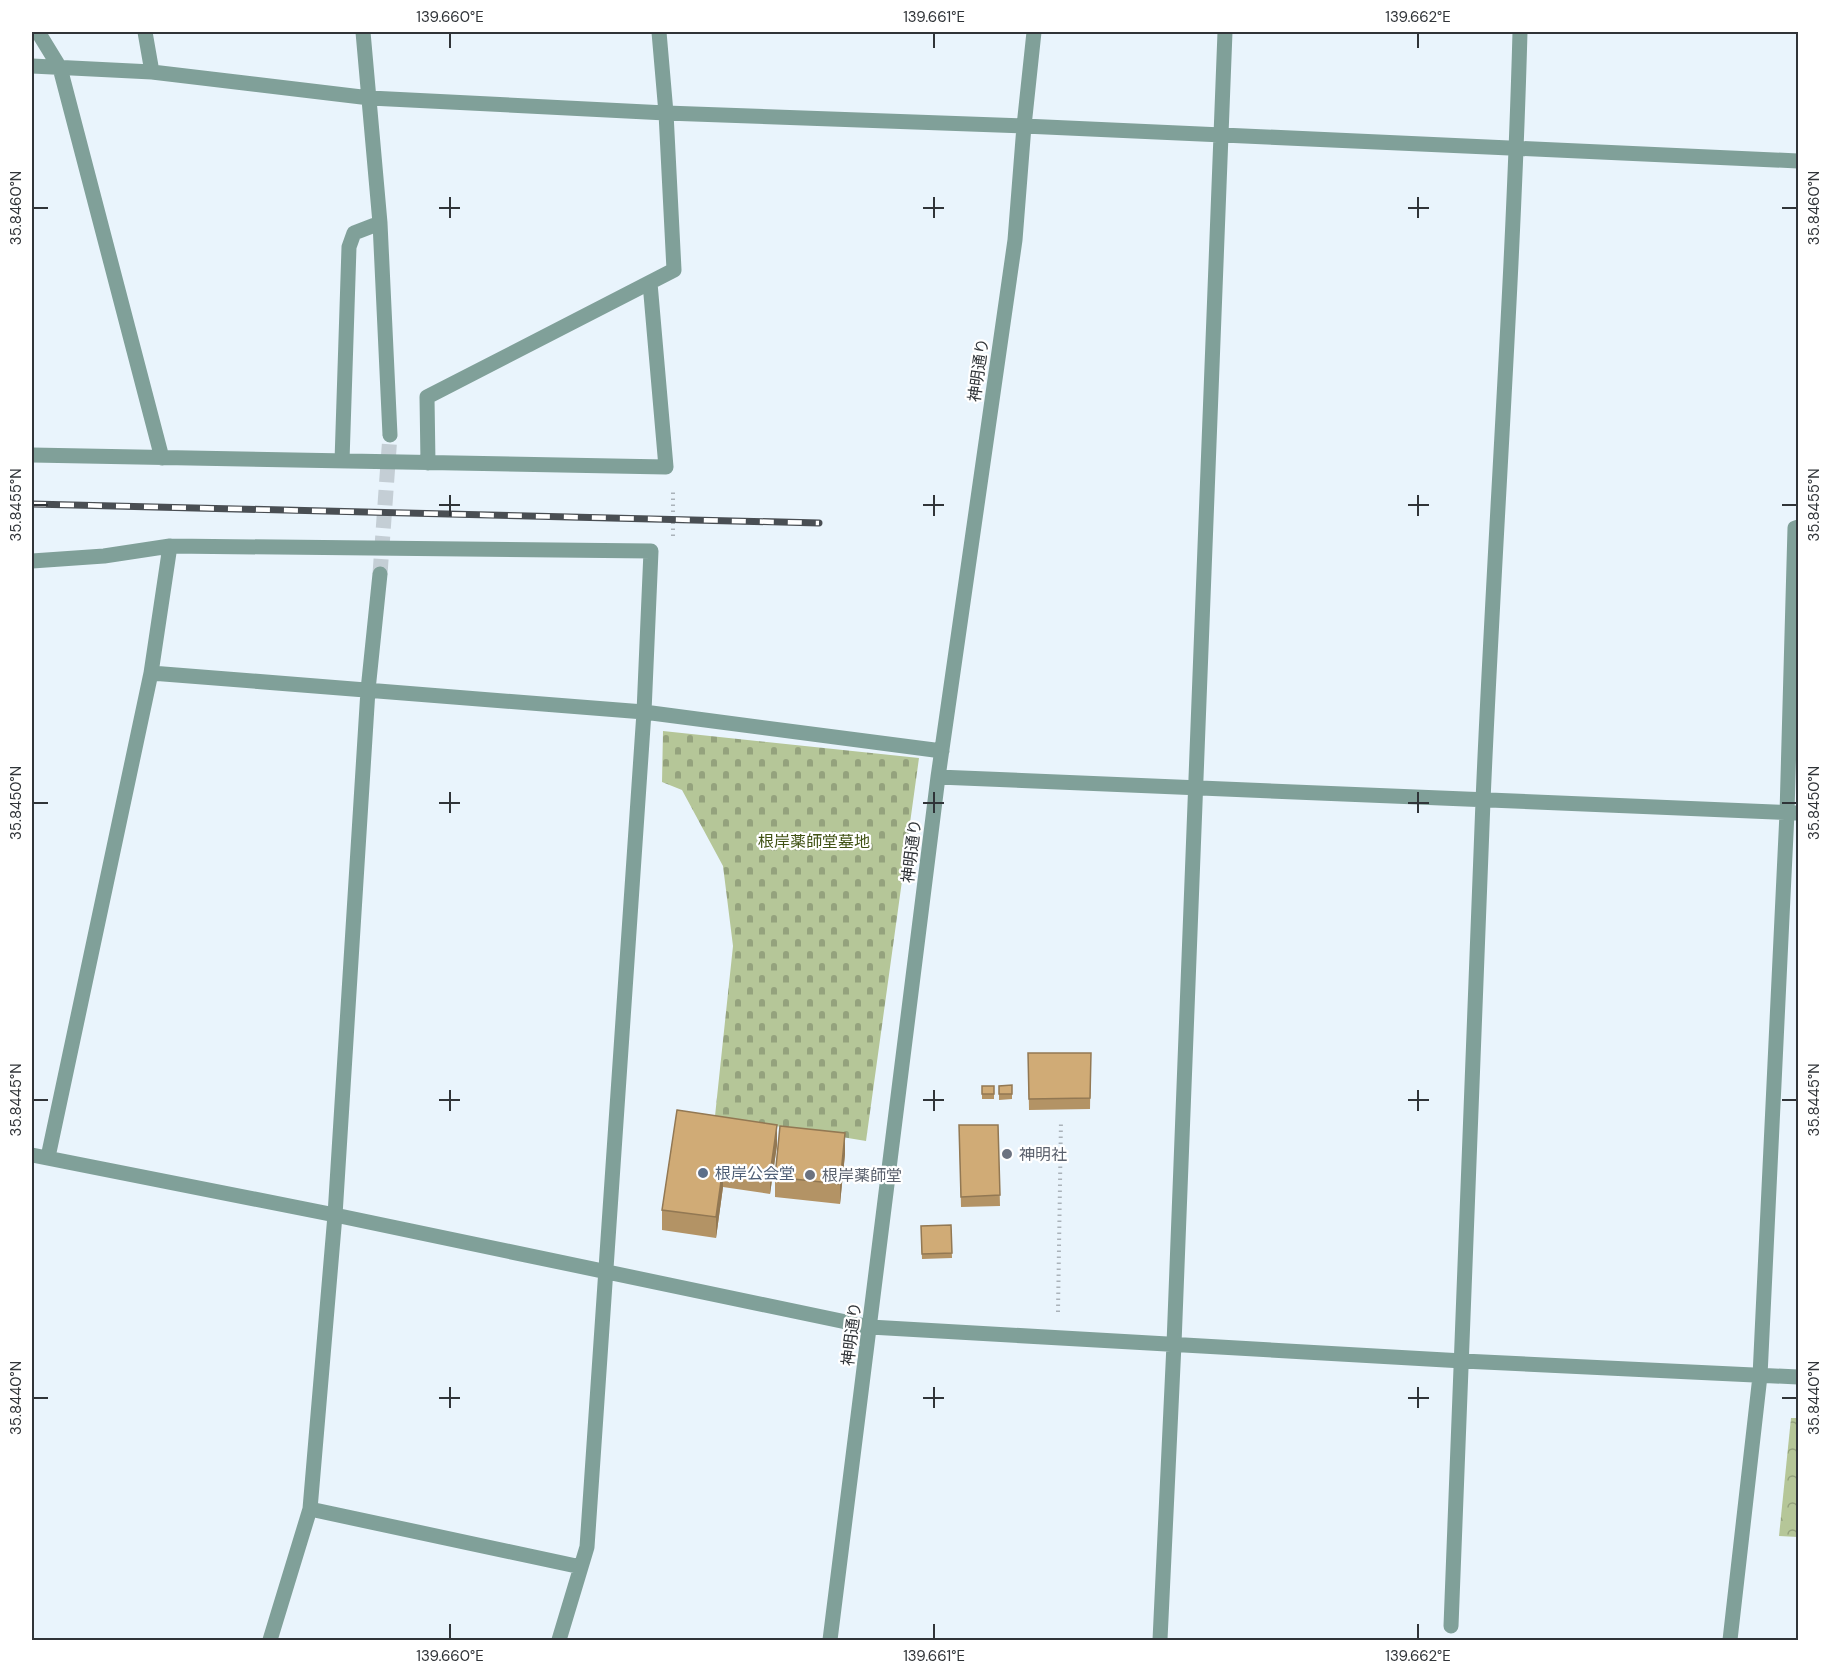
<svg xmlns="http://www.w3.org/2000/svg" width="1830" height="1672" font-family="'DM Sans','Noto Sans JP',sans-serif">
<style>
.cemetery{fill:url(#cemetery-stones)}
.park{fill:url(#park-crowns)}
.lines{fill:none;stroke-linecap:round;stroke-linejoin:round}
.minor-tunnel{stroke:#c4ced5;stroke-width:15;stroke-dasharray:15 8;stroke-linecap:butt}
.path{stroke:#aab2b9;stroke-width:4;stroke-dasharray:1.5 4.5;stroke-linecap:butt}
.minor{stroke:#80a099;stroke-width:15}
.rail-casing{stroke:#494e53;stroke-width:7}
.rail{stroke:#fff;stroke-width:4.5;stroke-dasharray:14;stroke-linecap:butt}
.wall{fill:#b39365}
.shaded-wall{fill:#927853}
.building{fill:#d0ab76;stroke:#927853;stroke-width:1.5}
.ticks{fill:none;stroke:#303438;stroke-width:2}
.worship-dot{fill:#6b7280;stroke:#fff;stroke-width:2}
.service-dot{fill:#5c6f8a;stroke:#fff;stroke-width:2}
.labels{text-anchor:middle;stroke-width:4.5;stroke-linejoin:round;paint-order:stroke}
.street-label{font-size:16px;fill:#303438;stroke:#fff}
.park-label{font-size:16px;fill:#405214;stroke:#fff}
.worship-label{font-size:16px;fill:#5b616d;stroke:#fff;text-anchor:start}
.service-label{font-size:16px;fill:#4e5e75;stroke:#fff;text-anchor:start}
.neatline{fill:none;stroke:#303438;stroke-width:2}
.ticks-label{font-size:15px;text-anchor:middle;fill:#303438}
</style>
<defs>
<pattern id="cemetery-stones" width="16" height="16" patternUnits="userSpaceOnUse" patternTransform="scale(1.5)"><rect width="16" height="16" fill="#b5c698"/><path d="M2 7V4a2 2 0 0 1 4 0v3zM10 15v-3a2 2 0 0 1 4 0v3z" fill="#94a27d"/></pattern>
<pattern id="park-crowns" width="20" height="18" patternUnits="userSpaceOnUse" patternTransform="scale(1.5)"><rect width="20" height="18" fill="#b5c698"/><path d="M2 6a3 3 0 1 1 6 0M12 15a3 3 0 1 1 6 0" fill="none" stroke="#94a27d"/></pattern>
</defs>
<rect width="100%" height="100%" fill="#e9f4fc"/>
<!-- cemetery -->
<path class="cemetery" d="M663,731L919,758L866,1141L715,1116L733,946L723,866L682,790L662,782Z"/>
<!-- park -->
<path class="park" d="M1791,1418H1798V1537L1779,1536Z"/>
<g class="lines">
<!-- minor-tunnel -->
<path class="minor-tunnel" d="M380,574L390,435"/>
<!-- path -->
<path class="path" d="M673,536V492
M1058,1312L1061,1120"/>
<!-- minor -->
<path class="minor" d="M38,32L60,68L162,458
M145,32L152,72
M363,32L380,223L390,435
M32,66L152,72L370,98L666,113L1024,126L1798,161
M32,455L666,467L650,283
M342,461L349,247L354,233L380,223
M428,463L427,397L674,270L666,113L659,32
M32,561L104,556L170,546L651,551L644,712L587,1547L559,1640
M151,673L644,712L942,751
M938,777L1798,813
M32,1155L335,1215L870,1327L1463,1361L1798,1377
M48,1157L151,673L170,546
M310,1509L581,1567
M1451,1626C1463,1351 1471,1076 1483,801C1494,544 1513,288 1520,32
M270,1640L310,1509L335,1215L368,690L380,574
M830,1640L938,777L1015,240L1024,126L1034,32
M1160,1640L1174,1344L1225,32
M1730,1640L1760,1376L1787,813L1795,528L1798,527"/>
<defs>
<path id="rail" d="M32,504L819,523"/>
</defs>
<!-- rail casing -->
<use href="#rail" class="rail-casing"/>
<!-- rail -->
<use href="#rail" class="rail"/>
</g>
<!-- wall -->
<path class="wall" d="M1028,1053H1091L1090,1109L1029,1110Z
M1012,1085V1099L999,1100V1086Z
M982,1086H994V1099H982Z
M677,1110L777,1145L770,1194L723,1187L716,1238L662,1230V1210Z
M959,1125H998L1000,1206L961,1207Z
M845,1154L840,1204L775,1197V1177Z
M951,1225L952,1258L922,1259L921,1226Z"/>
<!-- shaded-wall -->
<path class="shaded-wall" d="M777,1125V1145L770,1194V1174Z
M845,1133V1154L840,1204V1184Z
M723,1167V1187L716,1238V1217Z"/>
<!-- building -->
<path class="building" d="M1028,1053H1091L1090,1098L1029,1099Z
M1012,1085V1094H999V1086Z
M982,1086H994V1094H982Z
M677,1110L777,1125L770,1174L723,1167L716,1217L662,1210Z
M959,1125H998L1000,1195L961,1197Z
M780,1126L845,1133L840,1184L775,1177Z
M951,1225L952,1253L922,1254L921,1226Z"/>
<!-- ticks -->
<path class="ticks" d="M450,33V48M934,33V48M1418,33V48M450,197V218M934,197V218M1418,197V218M33,208H48M439,208H460M923,208H944M1408,208H1429M1782,208H1797M450,495V516M934,495V516M1418,495V516M33,505H48M439,505H460M923,505H944M1408,505H1429M1782,505H1797M450,792V813M934,792V813M1418,792V813M33,803H48M439,803H460M923,803H944M1408,803H1429M1782,803H1797M450,1090V1111M934,1090V1111M1418,1090V1111M33,1100H48M439,1100H460M923,1100H944M1408,1100H1429M1782,1100H1797M450,1387V1408M934,1387V1408M1418,1387V1408M33,1398H48M439,1398H460M923,1398H944M1408,1398H1429M1782,1398H1797M450,1624V1639M934,1624V1639M1418,1624V1639"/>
<!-- markers -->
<g class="worship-dot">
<circle cx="1007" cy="1154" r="6"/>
<circle cx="810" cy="1175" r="6"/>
</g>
<circle class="service-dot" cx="703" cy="1173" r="6"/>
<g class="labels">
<!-- street labels -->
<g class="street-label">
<text transform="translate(978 370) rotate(-82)" y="6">神明通り</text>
<text transform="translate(911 851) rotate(-83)" y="6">神明通り</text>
<text transform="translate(851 1334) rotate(-83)" y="6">神明通り</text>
</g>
<!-- park labels -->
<g class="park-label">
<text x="814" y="847">根岸薬師堂墓地</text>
</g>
<!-- worship labels -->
<g class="worship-label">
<text x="1019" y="1160">神明社</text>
<text x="822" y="1181">根岸薬師堂</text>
</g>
<!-- service labels -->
<g class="service-label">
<text x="715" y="1179">根岸公会堂</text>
</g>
</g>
<!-- border -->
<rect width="1830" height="1672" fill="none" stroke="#ffffff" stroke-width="66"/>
<rect x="33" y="33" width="1764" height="1606" class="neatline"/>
<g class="ticks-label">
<text x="450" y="22">139.660°E</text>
<text x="934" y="22">139.661°E</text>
<text x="1418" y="22">139.662°E</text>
<text transform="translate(16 208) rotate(-90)" y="5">35.8460°N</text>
<text transform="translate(1814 208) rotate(-90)" y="5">35.8460°N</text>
<text transform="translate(16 505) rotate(-90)" y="5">35.8455°N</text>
<text transform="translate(1814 505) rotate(-90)" y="5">35.8455°N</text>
<text transform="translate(16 803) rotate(-90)" y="5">35.8450°N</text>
<text transform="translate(1814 803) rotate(-90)" y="5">35.8450°N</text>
<text transform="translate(16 1100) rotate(-90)" y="5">35.8445°N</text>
<text transform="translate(1814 1100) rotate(-90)" y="5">35.8445°N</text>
<text transform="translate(16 1398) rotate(-90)" y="5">35.8440°N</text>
<text transform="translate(1814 1398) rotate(-90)" y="5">35.8440°N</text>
<text x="450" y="1661">139.660°E</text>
<text x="934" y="1661">139.661°E</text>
<text x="1418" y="1661">139.662°E</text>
</g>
</svg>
